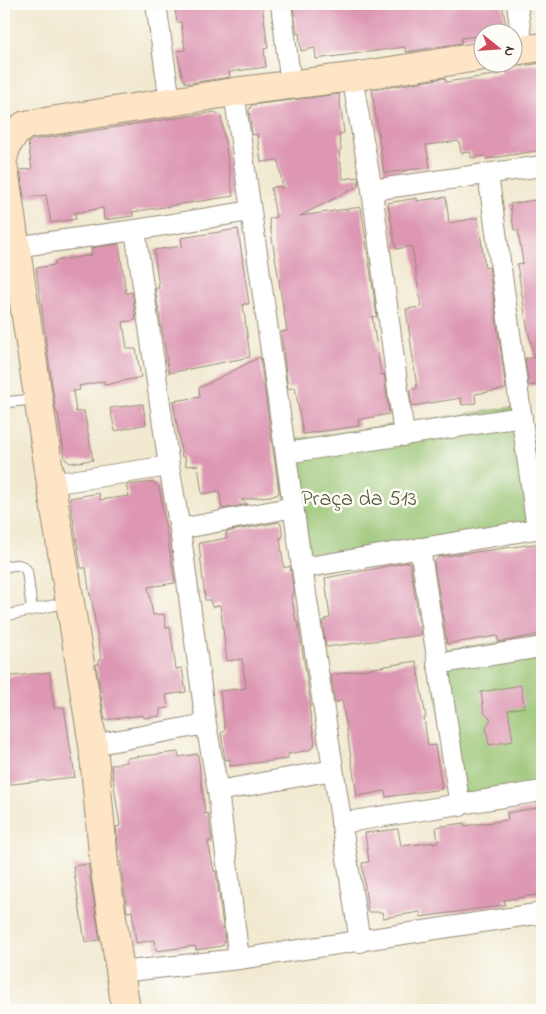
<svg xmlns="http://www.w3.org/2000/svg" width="546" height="1014" font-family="'Indie Flower',sans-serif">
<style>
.green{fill:#97c371;stroke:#697648}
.building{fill:#dd97b3}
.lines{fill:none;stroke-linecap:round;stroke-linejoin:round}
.lane-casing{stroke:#968a77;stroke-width:12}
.street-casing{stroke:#968a77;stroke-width:22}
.secondary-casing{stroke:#968a77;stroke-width:30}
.lane{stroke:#fff;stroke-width:10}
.street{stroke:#fff;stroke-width:20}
.secondary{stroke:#fde5c5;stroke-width:28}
.labels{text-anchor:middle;stroke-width:5;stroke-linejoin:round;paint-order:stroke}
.park-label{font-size:22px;fill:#575837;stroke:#fdfcf7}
</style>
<rect width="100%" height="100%" fill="#fdfcf7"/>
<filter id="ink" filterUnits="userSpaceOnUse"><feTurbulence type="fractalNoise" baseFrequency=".02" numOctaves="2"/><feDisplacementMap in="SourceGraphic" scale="10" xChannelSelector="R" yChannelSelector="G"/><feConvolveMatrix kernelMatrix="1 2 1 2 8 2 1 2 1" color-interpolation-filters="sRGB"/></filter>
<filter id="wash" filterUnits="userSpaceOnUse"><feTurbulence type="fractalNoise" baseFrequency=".0096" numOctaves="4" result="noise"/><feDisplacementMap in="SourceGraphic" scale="20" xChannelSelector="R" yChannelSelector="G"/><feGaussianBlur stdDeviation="1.12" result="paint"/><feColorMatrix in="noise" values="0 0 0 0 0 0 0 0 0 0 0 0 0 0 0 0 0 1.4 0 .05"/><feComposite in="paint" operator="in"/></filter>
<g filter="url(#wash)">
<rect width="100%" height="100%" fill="#f1e9d0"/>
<!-- green -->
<path class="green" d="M527,405L542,534L295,574L278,442Z
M542,636V799L452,811L431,652Z"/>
<g id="blocks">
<!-- building -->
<path class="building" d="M174,4H262L268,48L264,49L266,67L229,72L230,77L189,83L185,82L182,76L177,51L185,50L181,22H177Z
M303,4H502L506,26L498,32H484V35L461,38L462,43L406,52L405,47L316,59L315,48L301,51L299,33L297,34L293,5Z
M542,63V150L486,159L485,156L471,158V152L461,153L459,141L426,145L430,167L384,173L372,90L445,78L446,82L501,74V69Z
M339,94L344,133L339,134L341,150L339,151L343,179L358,177L359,186L300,216L361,207L377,317L372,316L381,375L384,374L389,414L358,420L359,426L303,434L295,387L288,389L281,332L287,331L269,219L276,217L271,188L280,186L281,189L283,188L278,160L261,162L257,134L252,135L249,110L252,105Z
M215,112L221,116L233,196L132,212L133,216L104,220L103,208L75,213L76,219L51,223L46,195L24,198L20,170L32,169L28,143L32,140Z
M446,197L449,223L478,218L485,268L489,267L506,389L475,394L476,403L462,405L461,398L412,406L410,390L417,388L406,309L421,307L412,246L396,249L388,203L417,198V201Z
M542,199V358L537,359L542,361V384L529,386L525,358H534L526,320L517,264L523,263L518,230H514L510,204Z
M238,229L249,304H243L250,357L169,373L155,288H159L154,250L182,246L181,238Z
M119,244L126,293L132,292L136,320L123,322L127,349H136L141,377L105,385L104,381L79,386L80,390L73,391L76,412L84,411L93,460L70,463L65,459L58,413H56L36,268L55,265V261L92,255L91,248Z
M260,357L279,492L277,495L241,500L248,504L222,509L219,491L202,494L198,465L186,466L185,457H182L173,401L200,397L199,388Z
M143,404L146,424L115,431L110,408Z
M153,482L159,487L175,583L148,587L153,615L164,614L166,628L170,627L176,669L182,668L186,692L166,695L168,708L160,709V716L144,718L143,715L105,720L96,664H99V659H101L91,595L90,596L86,568H81L70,498L99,493L100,500L129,496L126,485Z
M279,522L281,524L283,537L280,538L284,568L290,566L294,594L291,595L296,622H298L311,706L309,707L315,744L310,750L288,754V759L230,766V759L225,760L221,733L225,731L220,691L246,688L242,659L227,661L220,605L212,607L210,600H205L199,543L227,538L226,532Z
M542,543V634L499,642L497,636L447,644L434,562L438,557Z
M410,562L421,635L326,647L322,621H326L325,619L330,618L325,578Z
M416,661L426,718H424L428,746L435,745L442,789L386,797L385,791L357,796L342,700L335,703L331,675Z
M50,672L54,708L64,707L75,777L4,785V714L9,713L4,677Z
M521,685L524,707L508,710L513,741L489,745L486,727L491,719L484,713L481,692Z
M178,752L179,757L198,754L205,814L208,813L212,841L208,842L214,871H216L225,942L222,946L196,950L195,946L156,951L155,940L136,943L132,911L127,912L116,827L120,826L111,765L127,762L126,758Z
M542,807V894L504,900L505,905L421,917L420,912L383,918L382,912H368L362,863L369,862L365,833L398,829L401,846L438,842L436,827L464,823V826L508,820L507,813Z
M88,864L100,940L85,942L73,866Z"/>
</g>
</g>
<g filter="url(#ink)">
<use href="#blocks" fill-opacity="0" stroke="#968a77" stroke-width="1"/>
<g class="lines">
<defs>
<path id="lane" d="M8,402L37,399
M4,567C13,565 21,562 27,571L32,610
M4,616L69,602"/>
<path id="street" d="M156,4L170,102
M281,4L291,86
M517,4L523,49
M352,77L372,190L404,436
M234,92L302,568L360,942
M488,174L537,529
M372,190L542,166
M135,230L169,466L180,529L206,724L218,791L239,959
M15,247L135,230L250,211
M286,453L522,417
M51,484L169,466
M180,529L294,507
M420,548L460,806
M302,568L542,528
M437,664L542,647
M93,745L206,724
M218,791L333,770
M341,823L542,791
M120,972L239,959L542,913"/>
<path id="secondary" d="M514,51L542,47
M4,156C6,142 14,134 25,125L234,92L352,77L484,56
M4,169L51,484L93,745L104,864L126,1010"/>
</defs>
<!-- lane casing -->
<use href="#lane" class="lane-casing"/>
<!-- street casing -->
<use href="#street" class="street-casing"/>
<!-- secondary casing -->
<use href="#secondary" class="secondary-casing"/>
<!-- lane -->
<use href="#lane" class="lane"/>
<!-- street -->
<use href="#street" class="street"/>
<!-- secondary -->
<use href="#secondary" class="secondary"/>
</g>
</g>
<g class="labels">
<!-- park labels -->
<g class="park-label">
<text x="359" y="505">Praça da 513</text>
</g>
</g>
<!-- margin -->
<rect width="546" height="1014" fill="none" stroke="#fdfcf7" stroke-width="20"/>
<!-- north arrow -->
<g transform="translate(498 48) rotate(107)"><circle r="24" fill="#fdfcf7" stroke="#afa8a0"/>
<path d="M0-4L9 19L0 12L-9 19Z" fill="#d1495b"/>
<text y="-8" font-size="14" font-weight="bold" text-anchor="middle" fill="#3b2a1e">N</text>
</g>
</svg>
